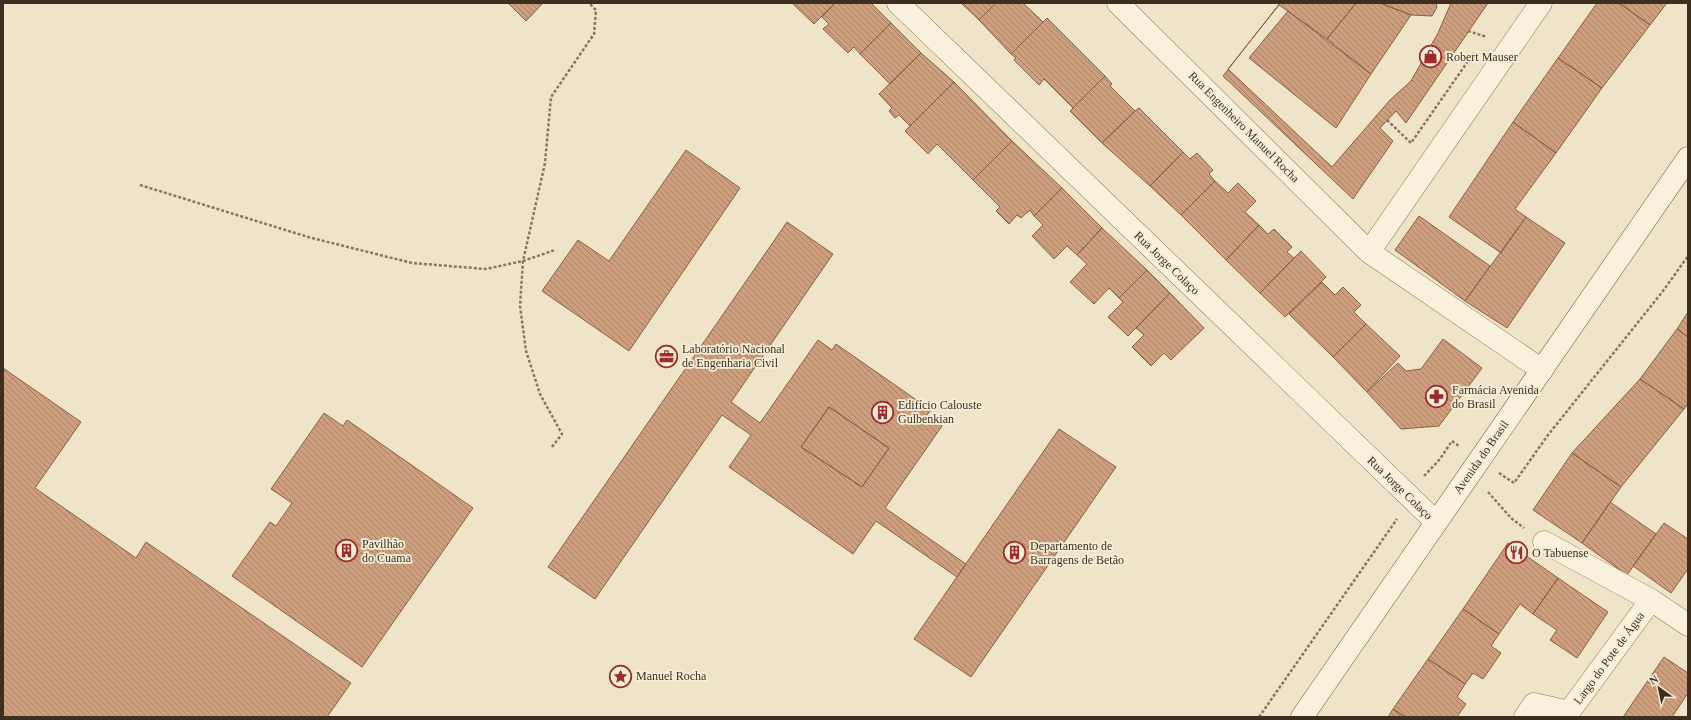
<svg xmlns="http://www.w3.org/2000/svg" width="1691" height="720" font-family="Georgia,serif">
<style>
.building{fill:url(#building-back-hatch);stroke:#8d5f41;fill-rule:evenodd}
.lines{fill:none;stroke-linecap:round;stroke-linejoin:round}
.minor-casing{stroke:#8d765c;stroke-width:23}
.secondary-casing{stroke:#6f573f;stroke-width:23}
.path{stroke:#8d765c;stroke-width:2.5;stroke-dasharray:3 2;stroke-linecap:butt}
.minor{stroke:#faf1dc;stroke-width:22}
.secondary{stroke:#faf1dc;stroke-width:22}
.labels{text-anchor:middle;stroke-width:3.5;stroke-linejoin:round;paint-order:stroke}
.poi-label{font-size:12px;fill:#3d2e20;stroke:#f7eed8;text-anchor:start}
.street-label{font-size:12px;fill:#3d2e20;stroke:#f7eed8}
</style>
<defs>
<pattern id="building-back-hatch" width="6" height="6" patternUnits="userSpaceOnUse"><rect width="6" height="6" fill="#cf9f7d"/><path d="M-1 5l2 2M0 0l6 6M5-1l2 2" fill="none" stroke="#a98266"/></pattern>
</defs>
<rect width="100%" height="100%" fill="#f0e4c8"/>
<!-- building -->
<path class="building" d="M508,3H543L526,21Z
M792,3H835L814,24Z
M835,3H871L891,23L860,54L854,47L848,53L823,29L829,24L822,17Z
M961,3H996L979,20Z
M996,3H1023L1043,22L1011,54L979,20Z
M1280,3H1488L1406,123L1396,111L1380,128L1393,141L1353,199L1223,76Z
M1356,3H1380L1411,15L1371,74L1327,39Z
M1356,3H1451L1438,33L1411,81L1390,100L1332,167L1228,69L1279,5L1327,39Z
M1380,3H1436L1437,7L1432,16L1411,15Z
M1597,3H1619L1650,25L1602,88L1558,58Z
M1619,3H1667L1650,25Z
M1288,11L1371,74L1336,128L1249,58Z
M1047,18L1105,76L1073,108L1044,79L1039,85L1014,60L1016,58L1011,54Z
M891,23L921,53L890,84L860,54Z
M921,53L954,82L910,126L899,115L895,118L889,111L892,108L879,94Z
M1558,58L1602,88L1556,153L1513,122Z
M1105,76L1112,84L1110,86L1135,111L1102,143L1070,111Z
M954,82L1012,141L973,180L937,144L928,154L905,131Z
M1139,108L1183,152L1150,186L1102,143L1135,111Z
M1513,122L1556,153L1515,209L1526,217L1501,253L1449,217Z
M1012,141L1062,188L1034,216L1030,210L1021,218L1017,215L1009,224L996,211L1000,207L973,180Z
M686,150L740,188L629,351L542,291L578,240L609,261Z
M1183,152L1190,159L1197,153L1213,170L1209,174L1215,181L1181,215L1150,186Z
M1215,181L1228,193L1238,183L1256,201L1245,212L1259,225L1226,260L1181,215Z
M1062,188L1102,228L1077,255L1067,246L1054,259L1032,236L1043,225L1034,216Z
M1419,216L1490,266L1465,301L1395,250Z
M1526,217L1565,243L1507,328L1465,301Z
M787,222L833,254L731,402L760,423L818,340L832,350L836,344L931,410L927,415L942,426L885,508L966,564L957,577L876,521L853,554L729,467L751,435L722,415L595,599L548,567ZM829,407L889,448L862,487L801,447Z
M1259,225L1268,234L1274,229L1292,247L1287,252L1294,258L1260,293L1226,260Z
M1102,228L1147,270L1119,298L1109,288L1094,304L1070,282L1087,264L1077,255Z
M1301,251L1326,277L1285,317L1260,293Z
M1147,270L1170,293L1128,336L1108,317L1123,302L1119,298Z
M1322,282L1335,295L1343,287L1361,305L1354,312L1366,324L1333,357L1289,314Z
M1170,293L1204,328L1171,360L1164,353L1151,366L1132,347L1144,335L1136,328Z
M1688,312V337L1677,329Z
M1366,324L1400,356L1367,392L1333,357Z
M1677,329L1688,337V404L1684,409L1640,379Z
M1443,339L1482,368L1439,426L1401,429L1367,392L1398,363L1406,371L1421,369Z
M3,368L81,422L35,488L136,558L146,542L351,683L327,717H3Z
M1640,379L1684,409L1621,487L1572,453Z
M829,407L889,448L862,487L801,447Z
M324,413L343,426L347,420L473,508L362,667L232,576L270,522L276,526L292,503L271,489Z
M1059,429L1116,467L971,677L914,639Z
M1572,453L1621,487L1582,543L1533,510Z
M1610,502L1656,534L1627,575L1582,543Z
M1664,523L1688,539V569L1671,593L1633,566Z
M1508,543L1558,578L1533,614L1520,604L1499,634L1463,609Z
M1558,578L1608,612L1577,658L1550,640L1557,630L1533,614Z
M1463,609L1499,634L1491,646L1501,653L1483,679L1473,673L1465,684L1428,659Z
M1664,657L1688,673V693L1672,717H1623Z
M1428,659L1465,684L1457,697L1466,704L1457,717H1405L1393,709Z
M1393,709L1405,717H1388Z"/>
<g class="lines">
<defs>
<path id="minor" d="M898,3L1436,522
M1118,3L1369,252L1542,370
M1369,252L1541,3
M1544,542L1651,600L1688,625
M1525,717L1534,704L1569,712L1651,600"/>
<path id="secondary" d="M1302,717L1688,158"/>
</defs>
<!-- minor casing -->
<use href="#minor" class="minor-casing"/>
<!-- secondary casing -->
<use href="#secondary" class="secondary-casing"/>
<!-- path -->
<path class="path" d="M1468,31L1487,37
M1387,120L1411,143L1473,54L1475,53
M140,185L308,237L412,263L486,269L523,261L555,250
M552,447L562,434L540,394L526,351L520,306L523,261L545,163L551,97L594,34L596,10L589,3
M1499,473L1514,483L1548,435L1663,291L1688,256
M1424,476L1440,459L1452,441L1459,446
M1488,492L1511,518L1524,528
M1259,717L1397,519"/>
<!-- minor -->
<use href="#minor" class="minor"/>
<!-- secondary -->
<use href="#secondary" class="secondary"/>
</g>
<!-- icons -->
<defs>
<symbol id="shop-ring" viewBox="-11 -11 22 22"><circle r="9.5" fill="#f7eed8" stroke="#9e2a2b" stroke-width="1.5"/><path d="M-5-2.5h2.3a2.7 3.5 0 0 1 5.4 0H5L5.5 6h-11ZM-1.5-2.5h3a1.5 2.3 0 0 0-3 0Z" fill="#9e2a2b"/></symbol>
<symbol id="office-ring" viewBox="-11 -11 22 22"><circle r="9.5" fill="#f7eed8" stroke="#9e2a2b" stroke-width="1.5"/><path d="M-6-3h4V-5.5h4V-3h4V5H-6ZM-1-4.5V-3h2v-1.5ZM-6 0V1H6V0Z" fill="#9e2a2b"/></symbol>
<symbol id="pharmacy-ring" viewBox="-11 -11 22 22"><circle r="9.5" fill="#f7eed8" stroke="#9e2a2b" stroke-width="1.5"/><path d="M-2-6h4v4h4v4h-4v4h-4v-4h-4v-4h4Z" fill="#9e2a2b"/></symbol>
<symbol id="building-ring" viewBox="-11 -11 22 22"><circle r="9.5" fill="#f7eed8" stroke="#9e2a2b" stroke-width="1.5"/><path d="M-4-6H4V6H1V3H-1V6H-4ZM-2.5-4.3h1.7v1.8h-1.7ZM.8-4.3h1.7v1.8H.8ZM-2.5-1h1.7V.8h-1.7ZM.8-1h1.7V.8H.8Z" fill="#9e2a2b"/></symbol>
<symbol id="restaurant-ring" viewBox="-11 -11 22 22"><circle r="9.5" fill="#f7eed8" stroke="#9e2a2b" stroke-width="1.5"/><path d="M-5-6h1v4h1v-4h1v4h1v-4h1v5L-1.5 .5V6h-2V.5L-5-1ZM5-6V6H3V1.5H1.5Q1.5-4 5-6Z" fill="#9e2a2b"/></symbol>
<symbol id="sight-ring" viewBox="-11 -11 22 22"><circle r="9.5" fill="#f7eed8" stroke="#9e2a2b" stroke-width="1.5"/><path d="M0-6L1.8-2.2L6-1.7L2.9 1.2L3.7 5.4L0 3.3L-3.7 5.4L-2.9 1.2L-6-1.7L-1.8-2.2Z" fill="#9e2a2b"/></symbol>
</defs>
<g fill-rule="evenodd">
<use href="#shop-ring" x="1418" y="44" width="25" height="25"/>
<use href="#office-ring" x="654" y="344" width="25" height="25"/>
<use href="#pharmacy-ring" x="1424" y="384" width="25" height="25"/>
<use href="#building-ring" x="870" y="400" width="25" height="25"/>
<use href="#building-ring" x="334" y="538" width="25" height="25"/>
<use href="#building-ring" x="1002" y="540" width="25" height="25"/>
<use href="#restaurant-ring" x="1504" y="540" width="25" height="25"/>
<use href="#sight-ring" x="608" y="664" width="25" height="25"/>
</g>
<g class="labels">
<!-- poi labels -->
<g class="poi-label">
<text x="1446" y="61">Robert Mauser</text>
<text x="682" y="353">Laboratório Nacional<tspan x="682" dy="14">de Engenharia Civil</tspan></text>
<text x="1452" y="394">Farmácia Avenida<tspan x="1452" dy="14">do Brasil</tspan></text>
<text x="898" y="409">Edifício Calouste<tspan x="898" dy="14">Gulbenkian</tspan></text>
<text x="362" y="548">Pavilhão<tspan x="362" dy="14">do Cuama</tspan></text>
<text x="1030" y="550">Departamento de<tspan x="1030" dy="14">Barragens de Betão</tspan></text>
<text x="1532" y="557">O Tabuense</text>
<text x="636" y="680">Manuel Rocha</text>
</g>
<!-- street labels -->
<g class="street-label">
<text transform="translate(1244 127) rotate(45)" y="4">Rua Engenheiro Manuel Rocha</text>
<text transform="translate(1167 263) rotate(44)" y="4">Rua Jorge Colaço</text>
<text transform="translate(1481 457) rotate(-55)" y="4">Avenida do Brasil</text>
<text transform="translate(1400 488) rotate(44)" y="4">Rua Jorge Colaço</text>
<text transform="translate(1609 658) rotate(-54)" y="4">Largo do Pote de Água</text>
</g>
</g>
<!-- border -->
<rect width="1691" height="720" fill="none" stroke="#3d2e20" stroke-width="8"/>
<!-- north arrow -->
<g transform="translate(1659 688) rotate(327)" stroke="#f7eed8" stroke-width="3" paint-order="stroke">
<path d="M0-3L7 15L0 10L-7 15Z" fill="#3d2e20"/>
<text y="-6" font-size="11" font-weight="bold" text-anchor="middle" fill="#3d2e20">N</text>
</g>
</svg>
